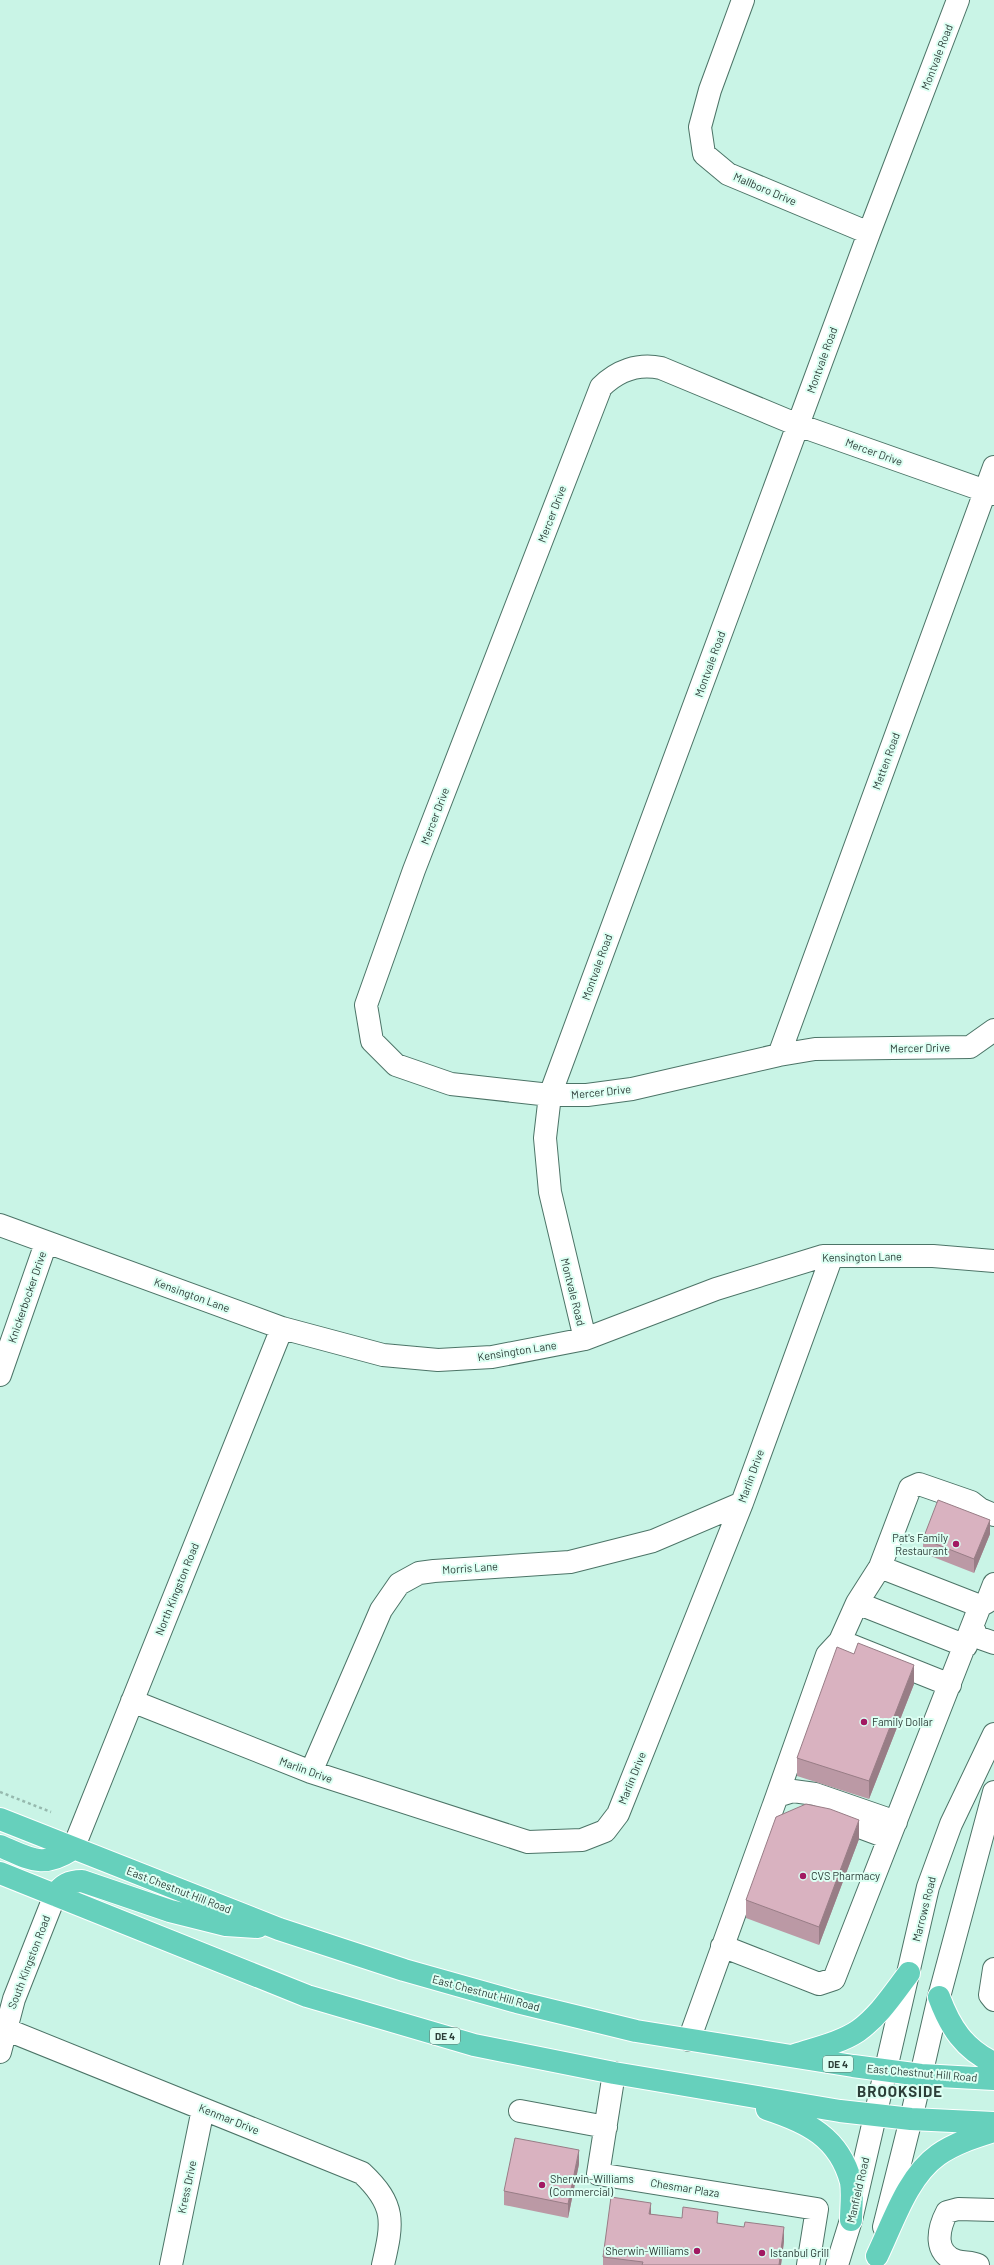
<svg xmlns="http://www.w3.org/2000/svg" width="994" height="2265" font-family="Barlow,sans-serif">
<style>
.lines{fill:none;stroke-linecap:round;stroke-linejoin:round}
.minor-casing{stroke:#4c7467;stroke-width:24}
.major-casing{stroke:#fff;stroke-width:24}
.path{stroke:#96b9ae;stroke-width:2.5;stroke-dasharray:3 3;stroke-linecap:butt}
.minor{stroke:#fff;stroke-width:22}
.major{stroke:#66d0bc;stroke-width:22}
.wall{fill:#bb99a5}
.shaded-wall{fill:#987d86}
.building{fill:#d9b2c0;stroke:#987d86}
.poi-dot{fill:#a21962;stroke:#ddfff3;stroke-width:1.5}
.labels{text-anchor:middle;stroke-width:4;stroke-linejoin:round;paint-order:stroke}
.shield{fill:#ddfff3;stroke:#617870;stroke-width:1}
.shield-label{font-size:10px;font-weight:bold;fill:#2c3e38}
.street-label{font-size:11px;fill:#2c3e38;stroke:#ddfff3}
.poi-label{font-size:11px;fill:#2c3e38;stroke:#ddfff3;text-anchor:start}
.district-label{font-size:15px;font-weight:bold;letter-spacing:1px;fill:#2c3e38;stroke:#ddfff3}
</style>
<rect width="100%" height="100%" fill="#c9f4e6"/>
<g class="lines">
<defs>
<path id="minor" d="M743,0L710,90L700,127L704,154L728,174L869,233
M994,494L798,425L661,368C638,363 617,371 601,387L414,870L366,1005L372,1041L396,1065L451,1084L550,1095H587L632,1089L779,1055L815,1049L970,1047L994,1030
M779,1055L994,467
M0,1225L282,1328L383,1355L438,1360L492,1357L585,1339L716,1289L823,1256H933L994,1261
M585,1339L550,1192L545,1138L550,1095L869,233L958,0
M0,1375L46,1243
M880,1567L910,1488L919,1484L971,1502L980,1509L994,1515
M857,1603L880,1567L980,1606L987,1602L994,1584
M973,1627L977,1637L994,1643
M840,1641L950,1685
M132,1701L311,1772L528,1842L582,1840L605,1831L618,1814L742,1503L832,1256
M311,1772L381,1610L399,1584L419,1573L434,1571L570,1562L653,1541L742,1503
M777,1796L827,1655L840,1641L857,1603L966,1646
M830,1816L889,1838
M73,1849L282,1328
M722,1946L819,1984L834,1979L980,1606
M994,1969L990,1995L994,2000
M0,2027L362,2173C396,2205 393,2222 383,2265
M689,2040L777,1796L793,1791L815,1794L896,1822
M0,2052L14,1999L55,1895
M614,2073L598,2174L817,2209L808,2265
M520,2111L606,2127
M884,2227L911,2119L939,1997L994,1792
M171,2265L203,2109
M837,2265L851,2220L928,1887L951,1824L994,1734
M978,2265C972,2262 964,2263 957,2261C933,2254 938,2229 947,2212L958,2209L994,2210"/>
<path id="major" d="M0,1819L279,1929L404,1970L517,2002L636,2031L853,2066L921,2075L994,2079
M0,1846C31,1859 42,1869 73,1849
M0,1873L307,1996L474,2045L614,2073L840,2111L911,2119L994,2123
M55,1895C62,1885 69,1881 82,1881L170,1911L226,1925L258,1927
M939,1997C950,2027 964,2049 994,2063
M795,2055C816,2048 840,2043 858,2031C879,2016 893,1994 909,1973
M767,2109C807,2122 839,2137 851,2182C853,2194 851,2208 851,2220
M877,2256C893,2223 907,2177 938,2155C955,2143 975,2137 994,2131"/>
</defs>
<!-- minor casing -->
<use href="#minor" class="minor-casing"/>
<!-- major casing -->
<use href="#major" class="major-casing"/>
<!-- path -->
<path class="path" d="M0,1792L51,1812"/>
<!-- minor -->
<use href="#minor" class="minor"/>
<!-- major -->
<use href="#major" class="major"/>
</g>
<!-- wall -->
<path class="wall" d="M990,1534L974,1573L923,1553V1539Z
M854,1654L914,1684L869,1799L797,1776V1758Z
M859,1839L819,1945L746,1918V1900Z
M579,2164L568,2218L504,2205V2191Z
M651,2214L718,2223L784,2241L781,2265H603V2257Z"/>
<!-- shaded-wall -->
<path class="shaded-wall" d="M990,1520V1534L974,1573V1559Z
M914,1665V1684L869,1799V1781Z
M859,1820V1839L819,1945V1927Z
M579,2150V2164L568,2218V2204Z
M651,2203V2217L649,2214Z
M784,2227V2241L781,2265H779Z"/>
<!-- building -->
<path class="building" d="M938,1500L990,1520L974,1559L923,1539Z
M858,1643L914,1665L869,1781L797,1758L837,1647L854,1654Z
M806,1804L830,1809L859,1820L819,1927L746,1900L776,1817Z
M515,2138L579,2150L568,2204L504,2191Z
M611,2197L651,2203L649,2214L682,2218L683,2207L718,2212L717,2223L744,2227L745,2222L784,2227L779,2265H642L643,2262L603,2257Z"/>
<!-- markers -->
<g class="poi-dot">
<circle cx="956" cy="1544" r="4"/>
<circle cx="864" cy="1722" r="4"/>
<circle cx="803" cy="1876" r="4"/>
<circle cx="542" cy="2185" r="4"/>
<circle cx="697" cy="2251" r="4"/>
<circle cx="762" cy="2253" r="4"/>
</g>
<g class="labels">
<!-- shield labels -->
<g class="shield">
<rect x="430" y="2028" width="30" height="16" rx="3"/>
<rect x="823" y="2056" width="30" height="16" rx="3"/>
</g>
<g class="shield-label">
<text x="445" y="2040">DE 4</text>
<text x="838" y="2068">DE 4</text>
</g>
<!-- street labels -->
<g class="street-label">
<text transform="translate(937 57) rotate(-69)" y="4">Montvale Road</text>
<text transform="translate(765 189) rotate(23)" y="4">Mallboro Drive</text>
<text transform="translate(822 360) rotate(-70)" y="4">Montvale Road</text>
<text transform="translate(874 452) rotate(20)" y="4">Mercer Drive</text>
<text transform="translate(552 514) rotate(-69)" y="4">Mercer Drive</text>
<text transform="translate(710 664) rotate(-70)" y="4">Montvale Road</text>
<text transform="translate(886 761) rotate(-70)" y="4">Metten Road</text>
<text transform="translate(435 816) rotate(-69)" y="4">Mercer Drive</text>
<text transform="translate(597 967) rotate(-70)" y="4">Montvale Road</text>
<text transform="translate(920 1048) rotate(-1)" y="4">Mercer Drive</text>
<text transform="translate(601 1092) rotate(-6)" y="4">Mercer Drive</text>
<text transform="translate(862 1257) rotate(-1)" y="4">Kensington Lane</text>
<text transform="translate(573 1292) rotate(76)" y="4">Montvale Road</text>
<text transform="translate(192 1295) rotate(20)" y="4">Kensington Lane</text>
<text transform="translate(27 1297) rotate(-71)" y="4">Knickerbocker Drive</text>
<text transform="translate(517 1351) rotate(-9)" y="4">Kensington Lane</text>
<text transform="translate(751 1476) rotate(-70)" y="4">Marlin Drive</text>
<text transform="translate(470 1568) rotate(-4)" y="4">Morris Lane</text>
<text transform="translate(177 1589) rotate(-68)" y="4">North Kingston Road</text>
<text transform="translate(306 1770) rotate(20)" y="4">Marlin Drive</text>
<text transform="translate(632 1778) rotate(-68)" y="4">Marlin Drive</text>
<text transform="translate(179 1890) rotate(21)" y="4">East Chestnut Hill Road</text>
<text transform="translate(924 1909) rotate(-76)" y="4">Marrows Road</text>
<text transform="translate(29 1962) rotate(-69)" y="4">South Kingston Road</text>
<text transform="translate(486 1993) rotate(15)" y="4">East Chestnut Hill Road</text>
<text transform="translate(922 2073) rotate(5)" y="4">East Chestnut Hill Road</text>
<text transform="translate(229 2119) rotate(22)" y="4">Kenmar Drive</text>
<text transform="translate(187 2187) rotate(-78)" y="4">Kress Drive</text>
<text transform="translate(685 2188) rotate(9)" y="4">Chesmar Plaza</text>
<text transform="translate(858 2190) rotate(-77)" y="4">Manfield Road</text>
</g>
<!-- poi labels -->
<g class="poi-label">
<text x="948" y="1542" text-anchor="end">Pat's Family<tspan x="948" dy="13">Restaurant</tspan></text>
<text x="872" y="1726">Family Dollar</text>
<text x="811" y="1880">CVS Pharmacy</text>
<text x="550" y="2183">Sherwin-Williams<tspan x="550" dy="13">(Commercial)</tspan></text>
<text x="689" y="2255" text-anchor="end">Sherwin-Williams</text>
<text x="770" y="2257">Istanbul Grill</text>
</g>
<!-- district labels -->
<g class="district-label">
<text x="900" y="2097">BROOKSIDE</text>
</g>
</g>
</svg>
